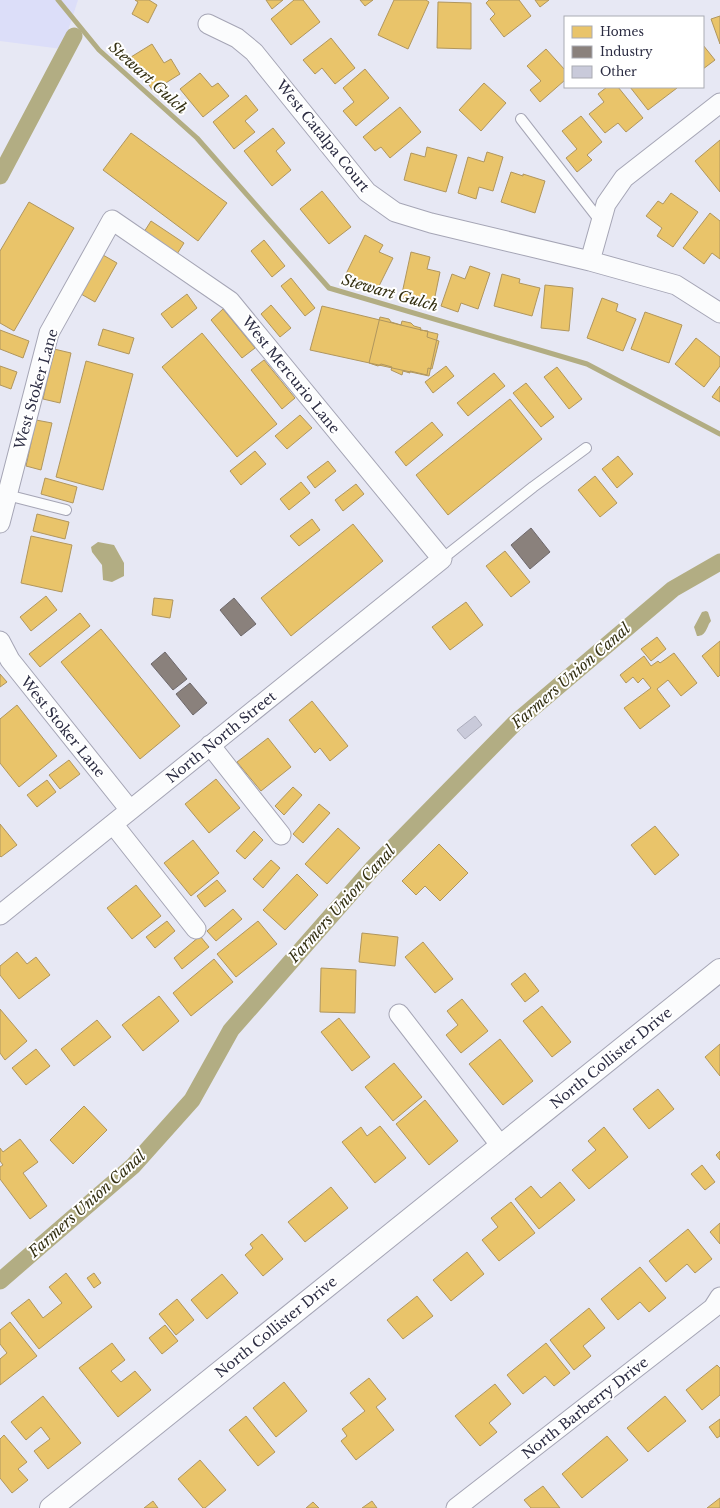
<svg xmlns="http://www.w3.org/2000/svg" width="720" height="1508" font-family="'Libre Baskerville',serif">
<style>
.built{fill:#dcdef9}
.water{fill:#b2ad83}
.homes{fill:#e9c46a;stroke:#b0965e}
.industry{fill:#8a817c;stroke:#6e686b}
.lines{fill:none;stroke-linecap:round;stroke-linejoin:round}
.stream{stroke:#b2ad83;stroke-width:5}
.canal{stroke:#b2ad83;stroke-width:17}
.building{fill:#c9cada;stroke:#acadbc}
.service-casing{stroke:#a5a5b5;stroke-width:12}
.minor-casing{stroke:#a5a5b5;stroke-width:21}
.tertiary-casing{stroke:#a5a5b5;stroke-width:24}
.service{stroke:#fbfcfd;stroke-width:10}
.minor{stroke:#fbfcfd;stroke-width:19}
.tertiary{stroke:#fbfcfd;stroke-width:22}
.labels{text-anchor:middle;stroke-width:4;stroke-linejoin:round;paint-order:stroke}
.street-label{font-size:14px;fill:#2b2c42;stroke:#fff}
.water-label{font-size:15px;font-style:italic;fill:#332f11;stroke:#fff}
</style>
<rect width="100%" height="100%" fill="#e7e8f4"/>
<!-- built -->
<path class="built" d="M0,0H78L62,49L0,41Z"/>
<!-- water -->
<path class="water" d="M98,542L114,545L124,563V576L112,582L103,580L102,565L92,552L91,547Z
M706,611L708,612L711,621C706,627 707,636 697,636L694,627L702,612Z"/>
<!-- homes -->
<path class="homes" d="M135,0H149L157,5L148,23L132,14L138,2Z
M266,0H283L272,9Z
M294,0H303L320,22L291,45L271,19Z
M360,0H373L365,6Z
M394,0H426L429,2L408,49L378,35Z
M489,0H519L531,16L504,37L490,19L495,14L486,3Z
M535,0H549L540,7Z
M438,2L471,3V49L437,48Z
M720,16V44L711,19Z
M331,38L355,68L335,84L322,68L315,74L303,60Z
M152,44L164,63L171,59L180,74L153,91L131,57Z
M703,45L715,60L703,69Z
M546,49L565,70V80L540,102L530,90L541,81L527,66Z
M365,69L389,98L356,126L343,111L354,102L343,88Z
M200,73L212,87L218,83L229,96L203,117L180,89Z
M484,83L506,103L481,131L459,110Z
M607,87H618L643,118L626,132L618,123L605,133L589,114L604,102L598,94Z
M630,87H676L677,88L648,110Z
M246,95L258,110L245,121L255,132L234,149L213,122Z
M400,107L421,132L390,158L381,147L375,151L363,137Z
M581,116L602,142L587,155L592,160L577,172L566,158L577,149L562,131Z
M273,128L285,143L276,151L291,170L272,186L244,151Z
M131,133L227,203L198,241L103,170Z
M720,140V192L695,161Z
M427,147L457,155L446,192L404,180L411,153L425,157Z
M487,152L503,157L493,191L479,187L476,199L458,193L468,157L484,162Z
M511,172L523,176V174L545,181L535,213L501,202Z
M322,191L351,227L329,244L300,209Z
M671,193L698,212L673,247L657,236L662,228L646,216L658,201L663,204Z
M29,202L74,228L14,331L0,323V251Z
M710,213L720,221V259L712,253L704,264L683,248Z
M151,221L184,243L177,254L144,232Z
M365,235L383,245L379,252L393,258L377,290L346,274Z
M264,240L285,266L272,277L251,251Z
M411,252L430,257L427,269L440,272L433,306L401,298Z
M103,255L117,263L95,302L81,294Z
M470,266L490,273L478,309L461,303L458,312L441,306L452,274L465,279Z
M502,274L520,279L519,283L540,288L532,316L494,306Z
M291,278L315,308L305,316L281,286Z
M545,285L573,288L569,331L541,328Z
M187,294L197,308L172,328L161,314Z
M602,298L618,304L616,311L636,319L623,351L587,338Z
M271,305L291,328L280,337L261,314Z
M322,306L438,334L429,376L310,350Z
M223,309L255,348L242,358L211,320Z
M645,312L682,325L669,363L631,349Z
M380,317L389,319L391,322L401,325L402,321L411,323L414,326L421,328L420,330L428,331L427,337L439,341L432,369L428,368L427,375L410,371V373L403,371L402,375L391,370L392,367L381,364L378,366L369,363Z
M103,329L134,338L129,354L98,345Z
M0,330L29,341L23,358L0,349Z
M202,333L277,424L237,457L162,367Z
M696,338L720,357V366L704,387L675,364Z
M54,349L71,353L60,403L43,399Z
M264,360L295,398L282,409L251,370Z
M86,361L133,374L103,490L56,477Z
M0,366L17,372L11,389L0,385Z
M446,366L454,376L433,393L425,382Z
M557,367L582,399L569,409L544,377Z
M494,373L505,386L468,416L457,403Z
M526,383L554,417L541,427L513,393Z
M720,386V402L712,397Z
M510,399L542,439L448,515L416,475Z
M300,415L312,428L287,449L275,436Z
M36,420L52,423L41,470L26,466Z
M432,422L443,435L406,466L395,452Z
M255,451L266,464L241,485L230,471Z
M618,456L633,474L617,488L602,469Z
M328,461L336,471L315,488L307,477Z
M595,476L617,503L600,517L578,490Z
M45,478L77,487L73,503L41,494Z
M301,482L310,493L289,510L280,499Z
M356,484L364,494L343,511L335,500Z
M37,514L69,522L65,539L33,531Z
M312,519L320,530L299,546L290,536Z
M353,524L383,561L291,636L261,598Z
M31,536L72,545L62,592L21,583Z
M505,551L530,582L511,597L486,566Z
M46,596L57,610L31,631L20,617Z
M154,598L173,600L170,618L152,615Z
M466,602L483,625L450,650L432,627Z
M80,613L90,626L40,667L29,654Z
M101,629L180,726L140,759L61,662Z
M657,637L666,649L651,661L641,649Z
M720,641V675L718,677L702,656Z
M674,653L697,683L681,696L668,680L657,689L670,706L640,729L624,708L651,688L643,678L638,683L633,677L626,683L620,675L644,656L651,666L658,661L660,663Z
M0,674L7,682L0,687Z
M312,701L348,746L330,761L320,748L315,753L289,720Z
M17,705L57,756L19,787L0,763V719Z
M268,738L291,767L261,791L237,762Z
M69,760L80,774L60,789L49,775Z
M216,779L240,808L209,833L185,804Z
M47,780L56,792L37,807L27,795Z
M293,787L302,795L284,815L275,806Z
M319,804L330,813L303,843L293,834Z
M0,824L17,845L1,857L0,856Z
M655,826L679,855L655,875L631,845Z
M338,828L360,848L327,884L305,864Z
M254,831L263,840L245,859L236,851Z
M193,840L219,873L191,896L164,863Z
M439,844L468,873L440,901L425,886L416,895L402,881Z
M271,860L280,868L263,888L253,879Z
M297,874L318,895L285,930L263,910Z
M217,880L226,891L205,907L197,896Z
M136,885L161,916L132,939L107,908Z
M233,909L242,919L216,941L207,931Z
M167,921L175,931L155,948L146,937Z
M258,921L277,944L236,977L217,954Z
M362,933L398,937L395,966L359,962Z
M200,936L209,947L182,969L174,958Z
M423,942L453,979L435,993L405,957Z
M17,952L27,964L36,957L50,975L19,999L0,975V966Z
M214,959L233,982L191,1016L173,993Z
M321,968L356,970L355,1013L320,1012Z
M525,973L539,991L525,1002L511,984Z
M159,996L179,1021L143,1051L122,1025Z
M462,999L488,1031L461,1053L446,1035L458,1025L447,1011Z
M542,1006L571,1042L552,1057L523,1021Z
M0,1009L27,1041L5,1060L0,1053Z
M339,1018L370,1057L352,1071L321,1032Z
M97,1020L111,1037L74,1066L61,1049Z
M500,1039L533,1081L503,1105L469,1064Z
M720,1044V1076L705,1057Z
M36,1049L50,1066L26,1085L12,1068Z
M394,1063L422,1097L393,1121L365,1087Z
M658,1089L674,1109L649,1129L633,1109Z
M425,1100L458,1141L429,1165L396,1124Z
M84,1106L107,1130L73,1164L50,1140Z
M380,1126L406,1158L375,1183L342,1142L361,1127L367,1136Z
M604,1127L628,1157L589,1189L572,1170L596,1150L588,1141Z
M20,1139L38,1162L23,1173L47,1206L30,1219L0,1179V1167L3,1165L0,1161V1148L3,1152Z
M720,1151V1160L716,1155Z
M702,1165L715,1182L705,1190L691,1174Z
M560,1182L575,1200L539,1229L515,1199L531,1186L541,1198Z
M331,1187L348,1208L305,1242L288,1222Z
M511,1202L535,1233L499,1261L482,1240L498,1227L491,1218Z
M720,1223V1244L710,1232Z
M688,1229L712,1259L695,1273L687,1264L666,1282L649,1261Z
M262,1234L283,1259L263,1276L245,1255L253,1248L250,1244Z
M467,1252L484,1274L451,1301L433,1280Z
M640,1267L666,1298L649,1312L640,1302L618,1320L601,1299Z
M66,1273L92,1307L39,1349L11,1313L29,1299L43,1318L62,1303L49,1287Z
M94,1273L101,1283L94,1288L87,1278Z
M222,1274L238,1293L207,1319L191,1300Z
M417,1296L433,1316L403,1339L387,1320Z
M177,1299L194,1320L176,1335L159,1314Z
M589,1308L605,1328L583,1346L591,1356L574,1370L550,1340Z
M10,1322L37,1356L0,1385V1359L7,1353L0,1344V1330Z
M165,1325L178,1341L162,1354L149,1338Z
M112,1343L125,1360L111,1371L121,1382L135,1371L151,1390L118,1417L79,1368Z
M546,1343L570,1373L554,1386L545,1376L523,1394L507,1375Z
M717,1365L720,1368V1395L702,1410L686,1390Z
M369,1378L386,1399L376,1407L394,1430L356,1460L341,1441L347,1436L342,1429L365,1411L350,1393Z
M284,1382L307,1411L276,1437L253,1408Z
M495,1384L511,1404L489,1423L497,1432L480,1446L455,1416Z
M43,1396L81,1443L48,1469L34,1451L50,1439L41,1427L26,1440L11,1422Z
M665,1396L686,1421L648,1452L627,1428Z
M246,1416L275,1452L258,1466L229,1430Z
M720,1419V1436L717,1438L709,1427Z
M4,1435L27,1462L18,1469L28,1480L12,1493L0,1478V1439Z
M607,1436L628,1460L582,1498L562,1474Z
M200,1460L226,1490L205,1508H203L178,1479Z
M543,1486L560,1508H531L524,1500Z
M720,1498V1508H707Z
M153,1501L158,1508H144Z
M372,1501L377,1508H362Z
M313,1502L319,1508H306Z"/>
<!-- industry -->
<path class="industry" d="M531,528L550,552L530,569L511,545Z
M234,598L256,624L241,636L220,610Z
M165,652L187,679L173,690L151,664Z
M190,683L207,703L193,715L176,694Z"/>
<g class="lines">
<!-- stream -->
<path class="stream" d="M58,0L99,50L197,138L329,288L587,364L720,434"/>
<!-- canal -->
<path class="canal" d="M0,176L74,36
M0,1281L133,1166L192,1100L231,1030L372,869L515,723L673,589L720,562"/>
</g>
<!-- building -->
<path class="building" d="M475,716L482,725L465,739L457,730Z"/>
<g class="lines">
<defs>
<path id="service" d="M521,119L601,222
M7,495L66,510
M442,559L533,487L586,448"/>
<path id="minor" d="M208,24L237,38L254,52L367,192L395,212L431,223L590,261L676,285L720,313
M590,261L606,204L624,178L720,103
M0,523L49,333L112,220L230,301L442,559L0,915
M0,641L10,660L130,810
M210,745L281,835
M113,824L196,929
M399,1014L501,1146
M456,1508L713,1308L720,1297"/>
<path id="tertiary" d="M51,1508L720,970"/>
</defs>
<!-- service casing -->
<use href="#service" class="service-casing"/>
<!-- minor casing -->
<use href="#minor" class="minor-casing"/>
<!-- tertiary casing -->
<use href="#tertiary" class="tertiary-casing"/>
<!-- service -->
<use href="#service" class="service"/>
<!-- minor -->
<use href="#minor" class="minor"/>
<!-- tertiary -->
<use href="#tertiary" class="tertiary"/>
</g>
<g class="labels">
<!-- street labels -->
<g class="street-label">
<text transform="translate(323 136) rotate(51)" y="5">West Catalpa Court</text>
<text transform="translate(291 375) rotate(51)" y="5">West Mercurio Lane</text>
<text transform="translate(36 389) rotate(-74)" y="5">West Stoker Lane</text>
<text transform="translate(63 727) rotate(51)" y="5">West Stoker Lane</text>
<text transform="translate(221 737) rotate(-39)" y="5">North North Street</text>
<text transform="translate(611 1058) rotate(-39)" y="5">North Collister Drive</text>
<text transform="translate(276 1327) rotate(-39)" y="5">North Collister Drive</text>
<text transform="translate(585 1408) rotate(-38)" y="5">North Barberry Drive</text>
</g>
<!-- water labels -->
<g class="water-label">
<text transform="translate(148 78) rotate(42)" y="5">Stewart Gulch</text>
<text transform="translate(390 293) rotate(16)" y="5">Stewart Gulch</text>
<text transform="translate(571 676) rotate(-41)" y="5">Farmers Union Canal</text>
<text transform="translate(342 904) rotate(-48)" y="5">Farmers Union Canal</text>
<text transform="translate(87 1204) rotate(-42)" y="5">Farmers Union Canal</text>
</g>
</g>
<!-- legend -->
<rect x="564" y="16" width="140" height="72" fill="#ffffff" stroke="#aaabb3"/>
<rect x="572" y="26" width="20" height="12" fill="#e9c46a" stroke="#aaabb3"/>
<text x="600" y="36" font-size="12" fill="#2b2c42">Homes</text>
<rect x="572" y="46" width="20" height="12" fill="#8a817c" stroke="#aaabb3"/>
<text x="600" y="56" font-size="12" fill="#2b2c42">Industry</text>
<rect x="572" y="66" width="20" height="12" fill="#c9cada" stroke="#aaabb3"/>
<text x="600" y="76" font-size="12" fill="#2b2c42">Other</text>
</svg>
